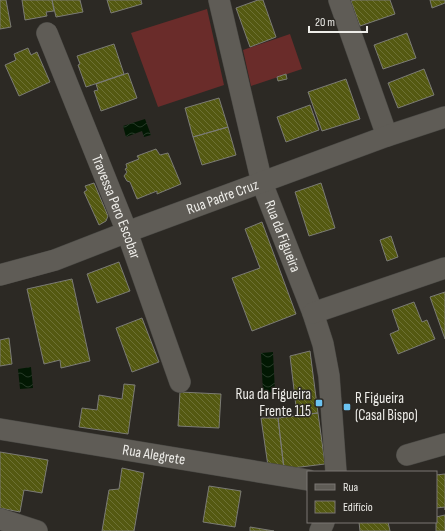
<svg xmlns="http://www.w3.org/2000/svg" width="445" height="531" font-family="'Sofia Sans Condensed',sans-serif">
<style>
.grass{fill:#6a2c2a}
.water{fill:url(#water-waves)}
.building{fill:url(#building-back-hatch);stroke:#7b7b75}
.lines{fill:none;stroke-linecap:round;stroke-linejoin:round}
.minor-casing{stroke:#484743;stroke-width:22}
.minor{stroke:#5f5c56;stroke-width:21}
.poi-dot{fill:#6bc3f2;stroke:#2c2924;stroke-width:1.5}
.labels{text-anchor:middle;stroke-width:3;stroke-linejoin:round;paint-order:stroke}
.street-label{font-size:15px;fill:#eeede9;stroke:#2c2924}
.poi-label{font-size:15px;fill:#eeede9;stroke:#2c2924;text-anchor:end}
</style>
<defs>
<pattern id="water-waves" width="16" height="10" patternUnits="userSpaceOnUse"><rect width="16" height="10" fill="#021803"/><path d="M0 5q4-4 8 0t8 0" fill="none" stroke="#273a28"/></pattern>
<pattern id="building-back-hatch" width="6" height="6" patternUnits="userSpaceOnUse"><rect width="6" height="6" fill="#545911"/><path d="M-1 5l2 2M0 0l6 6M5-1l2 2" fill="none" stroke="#6d7134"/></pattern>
</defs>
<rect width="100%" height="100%" fill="#2c2924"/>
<!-- grass -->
<path class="grass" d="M207,9L224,85L158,107L131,33Z
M290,34L302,69L251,86L243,50Z"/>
<!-- water -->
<path class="water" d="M145,119L151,135L144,137L142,131L126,137L123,126Z
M273,352L275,392L263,393L261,353Z
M31,367L33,388L20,389L18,369Z"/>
<!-- building -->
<path class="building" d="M0,0H6L11,27L0,29Z
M22,0H52L54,11L46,12L47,16L25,20Z
M52,0H80L83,12L56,17Z
M107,0H141L142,4L111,13Z
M258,0H263L276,37L250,47L236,8Z
M355,0H390L395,14L360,26L351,1Z
M430,0H445V3L432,8Z
M407,33L416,58L383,69L374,45Z
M114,44L124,74L86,87L78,65L80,64L77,56Z
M28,48L31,55L37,52L50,82L19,96L5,65L16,60L14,54Z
M424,69L434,95L398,108L388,83Z
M128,73L137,98L101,111L94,91L98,90L96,84Z
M286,74L287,79L278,81L277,77Z
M346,79L360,119L322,131L308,92Z
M219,98L228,127L193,137L185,108Z
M310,105L319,130L286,142L277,117Z
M228,127L236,155L202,165L193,137Z
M156,149L160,155L168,153L181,184L157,194V191L137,199L130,182L127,181L124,176L127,172L125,169L127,168L126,164L139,159L137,156Z
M94,183L108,216L106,221L99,225L84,192L87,190L85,186Z
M321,183L335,228L309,236L295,192Z
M262,222L296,314L252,331L232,278L260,268L245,229Z
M391,236L398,257L387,261L380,240Z
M119,262L130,291L97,303L87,274Z
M72,279L90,361L61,368L60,360L44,364L27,289Z
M445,292V339L430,297Z
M414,302L422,322L427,320L435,339L398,354L390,334L399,330L392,310Z
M142,318L159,362L132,372L116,328Z
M9,338L12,364L0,366V340Z
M310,351L318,413L297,415L290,356Z
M124,384L135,385L128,434L79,427L82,408L97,410L99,395L122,399Z
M180,392L221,394L219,428L178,426Z
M318,413L325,464L284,469L278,418Z
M261,418H278L284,469L268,466Z
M0,452L48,460L42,493L24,490L20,512L0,508Z
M122,468L144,473L134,531H102L109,490L119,489Z
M445,474V510V507L436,508V475Z
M209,486L241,491L235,527L203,522Z
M445,515V531H436V517Z
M359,522H388L390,531H360Z
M250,527L274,531H250Z"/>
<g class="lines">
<defs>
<g id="minor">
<path id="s1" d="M219,0L262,183L313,313L323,344L329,376L336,472"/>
<path d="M339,0L387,136"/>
<path id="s2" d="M47,33L127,232L180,382"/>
<path id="s3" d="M0,275L55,260L127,232L387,136L445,117"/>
<path d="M313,313L445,268"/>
<path id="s4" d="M0,429L308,480"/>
<path d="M407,455L445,444"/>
<path d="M0,519L37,531"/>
<path d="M320,531L324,522"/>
</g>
</defs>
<!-- minor casing -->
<use href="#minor" class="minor-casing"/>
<!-- minor -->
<use href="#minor" class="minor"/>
</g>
<!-- markers -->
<g class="poi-dot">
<rect x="315" y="399" width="8" height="8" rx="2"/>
<rect x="343" y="403" width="8" height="8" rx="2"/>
</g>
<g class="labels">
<!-- street labels -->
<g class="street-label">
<text dy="5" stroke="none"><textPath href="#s3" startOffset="236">Rua Padre Cruz</textPath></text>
<text dy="5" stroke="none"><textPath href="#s2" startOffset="187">Travessa Pero Escobar</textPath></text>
<text dy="5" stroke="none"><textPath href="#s1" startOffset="245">Rua da Figueira</textPath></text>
<text dy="5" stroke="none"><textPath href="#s4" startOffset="156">Rua Alegrete</textPath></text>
</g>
<!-- poi labels -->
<g class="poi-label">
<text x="311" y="399">Rua da Figueira<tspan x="311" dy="17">Frente 115</tspan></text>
<text x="355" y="403" text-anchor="start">R Figueira<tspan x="355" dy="17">(Casal Bispo)</tspan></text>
</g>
</g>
<!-- legend -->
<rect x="307" y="471" width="130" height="52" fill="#2c2924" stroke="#7a7773"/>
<rect x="315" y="484" width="20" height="6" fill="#5f5c56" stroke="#7a7773"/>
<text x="343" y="491" font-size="12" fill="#eeede9">Rua</text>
<rect x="315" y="501" width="20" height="12" fill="url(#building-back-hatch)" stroke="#7a7773"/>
<text x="343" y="511" font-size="12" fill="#eeede9">Edifício</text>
<!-- scale -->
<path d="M309 26v6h58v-6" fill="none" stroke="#eeede9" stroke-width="2"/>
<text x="315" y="26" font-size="12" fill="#eeede9" stroke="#2c2924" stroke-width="3" paint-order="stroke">20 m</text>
</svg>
